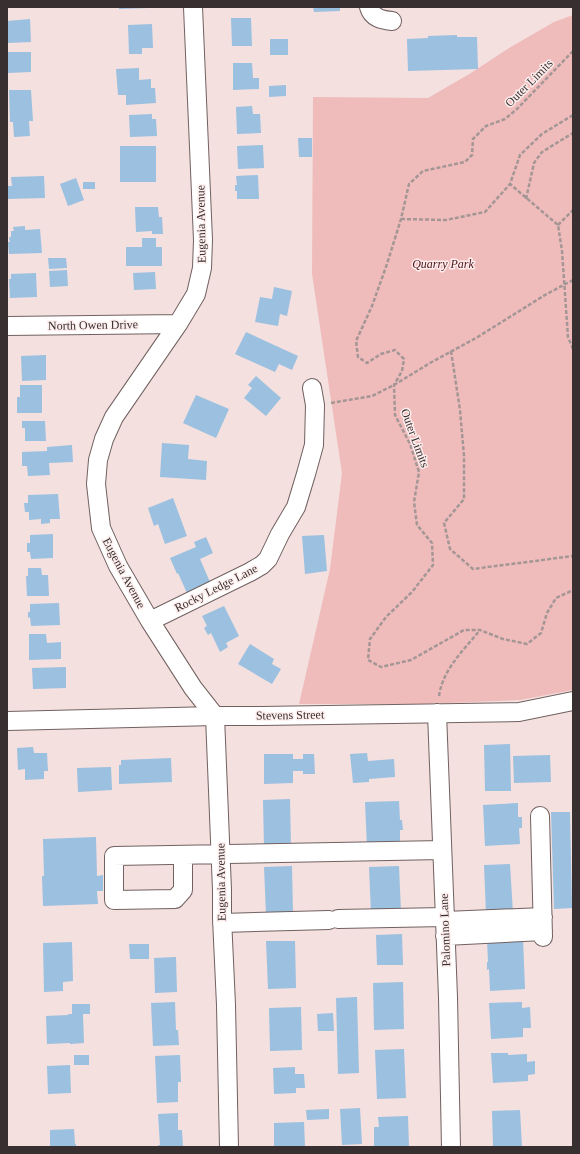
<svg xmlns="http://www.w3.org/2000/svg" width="580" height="1154" font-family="'Times New Roman',serif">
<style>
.green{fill:#efbcbb}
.building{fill:#9bc0e0}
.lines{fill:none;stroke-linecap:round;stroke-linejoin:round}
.minor-casing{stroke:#716160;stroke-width:20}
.path{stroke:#a59696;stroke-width:2.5;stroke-dasharray:4 2;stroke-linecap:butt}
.minor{stroke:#fff;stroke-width:18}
.labels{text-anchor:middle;stroke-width:3;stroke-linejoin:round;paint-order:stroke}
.street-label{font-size:12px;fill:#383030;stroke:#feeeee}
.park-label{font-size:12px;font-style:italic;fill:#4f1117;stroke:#feeeee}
</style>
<rect width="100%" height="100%" fill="#f3e0df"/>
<!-- green -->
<path class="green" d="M573,15V690L520,700L423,704H299L330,569L342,473L312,274L313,97L428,98L471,73L509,48L554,22Z"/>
<!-- building -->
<path class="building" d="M119,7H148V8L119,9Z
M313,7H340V11L314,12Z
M231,18H251L252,46H232Z
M30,19L31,42L7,43V21Z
M152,24L153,48H142V54H129L128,25Z
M457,35V37H477L478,69L408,71L407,39L428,38V36Z
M270,39H288V55H270Z
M7,52H31V72L7,73Z
M233,63H252L253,78H259V89L233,90Z
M139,68V80L151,79V88H155L156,103L126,105V95H118L116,69Z
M286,85V96L269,97V86Z
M9,90H31L33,121H29L30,136L14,137L13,122H10Z
M252,106L253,114H260L261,133L237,134L236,107Z
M152,114V119H156L157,136L130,137L129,115Z
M298,138H312V157H299Z
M263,145L264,168L238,169L237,146Z
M120,146H156V182H120Z
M258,175L259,199H237V191H235V185H237L236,176Z
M44,176L45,198L7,199V186H12L11,177Z
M76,178L84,200L68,206L60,184Z
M83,182H95V189H83Z
M135,207H158L159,217H162L163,234H152V231L136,232Z
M25,226V230L40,229L42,253L9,254L8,242H10L9,237H11V231H14L13,227Z
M142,238H156V247H162V266H126V247H142Z
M48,258H66L67,268L49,269Z
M67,270L68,286L50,287L49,271Z
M155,272L156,289L134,290L133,273Z
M36,273L37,297L10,298L9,279H11V274Z
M274,287L292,291L287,316L280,314L278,326L255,322L260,297L272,299Z
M246,332L298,356L292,370L279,364L275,372L235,354Z
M46,355V380L22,381L21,356Z
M256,376L281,398L266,416L244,398L252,388L248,385Z
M20,385H42V413H17V397H20Z
M196,395L229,409L216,438L183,423Z
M22,421H45L46,441H25V428H22Z
M162,443L189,445L188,459L207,461L206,480L160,477Z
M72,445L73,462L49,463L50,475L28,476L27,466H22V452L47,451V447Z
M58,494L60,519H50V523L41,524V519L29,520V512H25L24,503H28V495Z
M173,498L187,536L165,544L158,524L154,526L148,508Z
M53,534V558L31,559L30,552H27V543H30V535Z
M324,535L327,571L305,574L302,536Z
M206,537L213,553L200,559L210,582L187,593L178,573L177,574L170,558L196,547L194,542Z
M28,568H41L42,575H48L49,596H27L26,576H28Z
M59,603L60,625L31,626L30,617L28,618V612H30V604Z
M224,606L239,636L226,643L228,647L220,652L211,633L208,635L204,628L207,626L202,616Z
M29,634H46L47,643L61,642V659L29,660Z
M250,644L274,659L272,664L281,669L272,684L238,664Z
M66,667V688L33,689L32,668Z
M510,744L511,791H485L484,745Z
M33,747L34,753H47L48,771H44V779L25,780V769L18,770L17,748Z
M367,753L368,761L394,759L395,777L369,779V782L353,783L350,754Z
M264,754H293V759H303V754H314L315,774H303V771H293V783L264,784Z
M550,755L551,782L514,783L513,756Z
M171,758L172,782L119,784V765H121V760Z
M111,767L112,790L78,792L77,768Z
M290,799L291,847L264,848L263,800Z
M399,801L400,820H402L403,830H400V847H367L365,802Z
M518,803V817H522V828H519L520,844L485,846L483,805Z
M551,812H570L572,908L554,909Z
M96,837L97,876L103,875V891H97L98,904L43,906L42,876H44L43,839Z
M510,864L513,913L486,914L484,865Z
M292,866L293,914L266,915L264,867Z
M399,866L401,912L371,914L369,867Z
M402,934L403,965H377L376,935Z
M523,938L525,989L490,991L489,969L487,970V962H488L487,939Z
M266,941H295L296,988L268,989Z
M72,942L73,981L63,982V991L44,992L43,943Z
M129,944H149V959H130Z
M176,957L177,992L155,993L154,958Z
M403,982L404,1029L374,1030L373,983Z
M357,997L359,1073L338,1074L336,998Z
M175,1002L176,1030H178L179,1045L153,1046L151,1003Z
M522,1002V1008L530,1007L531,1028H523V1037L491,1039L489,1003Z
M72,1004H90V1014H83L84,1043L70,1044V1043L47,1044L46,1016L68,1015V1014H72Z
M301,1007L302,1050L270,1051L269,1008Z
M333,1013L334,1031H318L317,1014Z
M404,1049L406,1098L377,1099L375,1050Z
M491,1053H508V1055L527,1054V1062L535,1061V1074L528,1075V1081L493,1083Z
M74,1055H89V1065H74Z
M180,1055L181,1082H178V1102L157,1103L155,1056Z
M70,1065L71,1093L48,1094L47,1066Z
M295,1067V1074H304L305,1088H296V1093L274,1094L273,1068Z
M360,1108L362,1144L342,1145L340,1109Z
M329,1109V1119L307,1120L306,1110Z
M520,1110L522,1147H493L492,1111Z
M178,1113V1130H182L183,1147H158V1145H160L158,1114Z
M408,1116L409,1147H374V1127H379L378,1117Z
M304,1122L305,1147H274V1123Z
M74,1129L75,1144H76V1147H50V1130Z"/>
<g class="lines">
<defs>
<path id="minor" d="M193,7L203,240L202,268L196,294L178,324L114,417L104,439L98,460L96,484L101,528L118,566L150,621L193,688L215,716L222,890V918L226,1005L229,1147
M369,7C372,18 382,20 392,21
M7,326L178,324
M150,621L250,572L262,565L268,559L280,534L296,507L306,474L314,445L315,405L312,388
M437,713L448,997L451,1147
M7,721L215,716H261L519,712L573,701
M540,816L543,937
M183,855V890L175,899L114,900V856L442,850
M338,919L445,917
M445,921L543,917
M222,923L329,920
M445,936L543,931"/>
</defs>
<!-- minor casing -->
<use href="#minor" class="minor-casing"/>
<!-- path -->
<path class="path" d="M573,51L517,109L505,119L486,126L473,139L472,155L465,162L423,171L409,184L401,219L387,264L372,306L356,341L358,357L367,363L381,354L395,350L404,359L402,371L394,385L395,415L410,444L419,472L414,502L417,525L432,543L433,565L412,592L386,617L370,639L368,660L381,667L411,660L464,630H480L503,639L527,644L541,633L547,613L556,598L573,590
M573,115L542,134L520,155L510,184L558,225L562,251L568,337L573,349
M526,199L534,163L542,152L573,133
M401,219L446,220L485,212L510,184
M558,225L573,210
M451,351L460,410L464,456V499L444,523L450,549L473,569L573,556
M331,403L372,396L394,385L430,363L476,338L545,295L573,280
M439,696C443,669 463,651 480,630"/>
<!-- minor -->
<use href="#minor" class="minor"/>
</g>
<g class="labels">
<!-- street labels -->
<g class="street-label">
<text transform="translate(529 83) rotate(-45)" y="4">Outer Limits</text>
<text transform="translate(201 224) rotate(-91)" y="4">Eugenia Avenue</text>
<text transform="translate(93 325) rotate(-1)" y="4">North Owen Drive</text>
<text transform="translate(415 438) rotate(70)" y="4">Outer Limits</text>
<text transform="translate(124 573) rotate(62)" y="4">Eugenia Avenue</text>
<text transform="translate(216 588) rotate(-27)" y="4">Rocky Ledge Lane</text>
<text transform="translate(290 715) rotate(-1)" y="4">Stevens Street</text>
<text transform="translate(221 882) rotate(-91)" y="4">Eugenia Avenue</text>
<text transform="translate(445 930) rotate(-92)" y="4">Palomino Lane</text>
</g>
<!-- park labels -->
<g class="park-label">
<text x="443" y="268">Quarry Park</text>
</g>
</g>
<!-- border -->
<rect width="580" height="1154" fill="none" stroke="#383030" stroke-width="16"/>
</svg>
